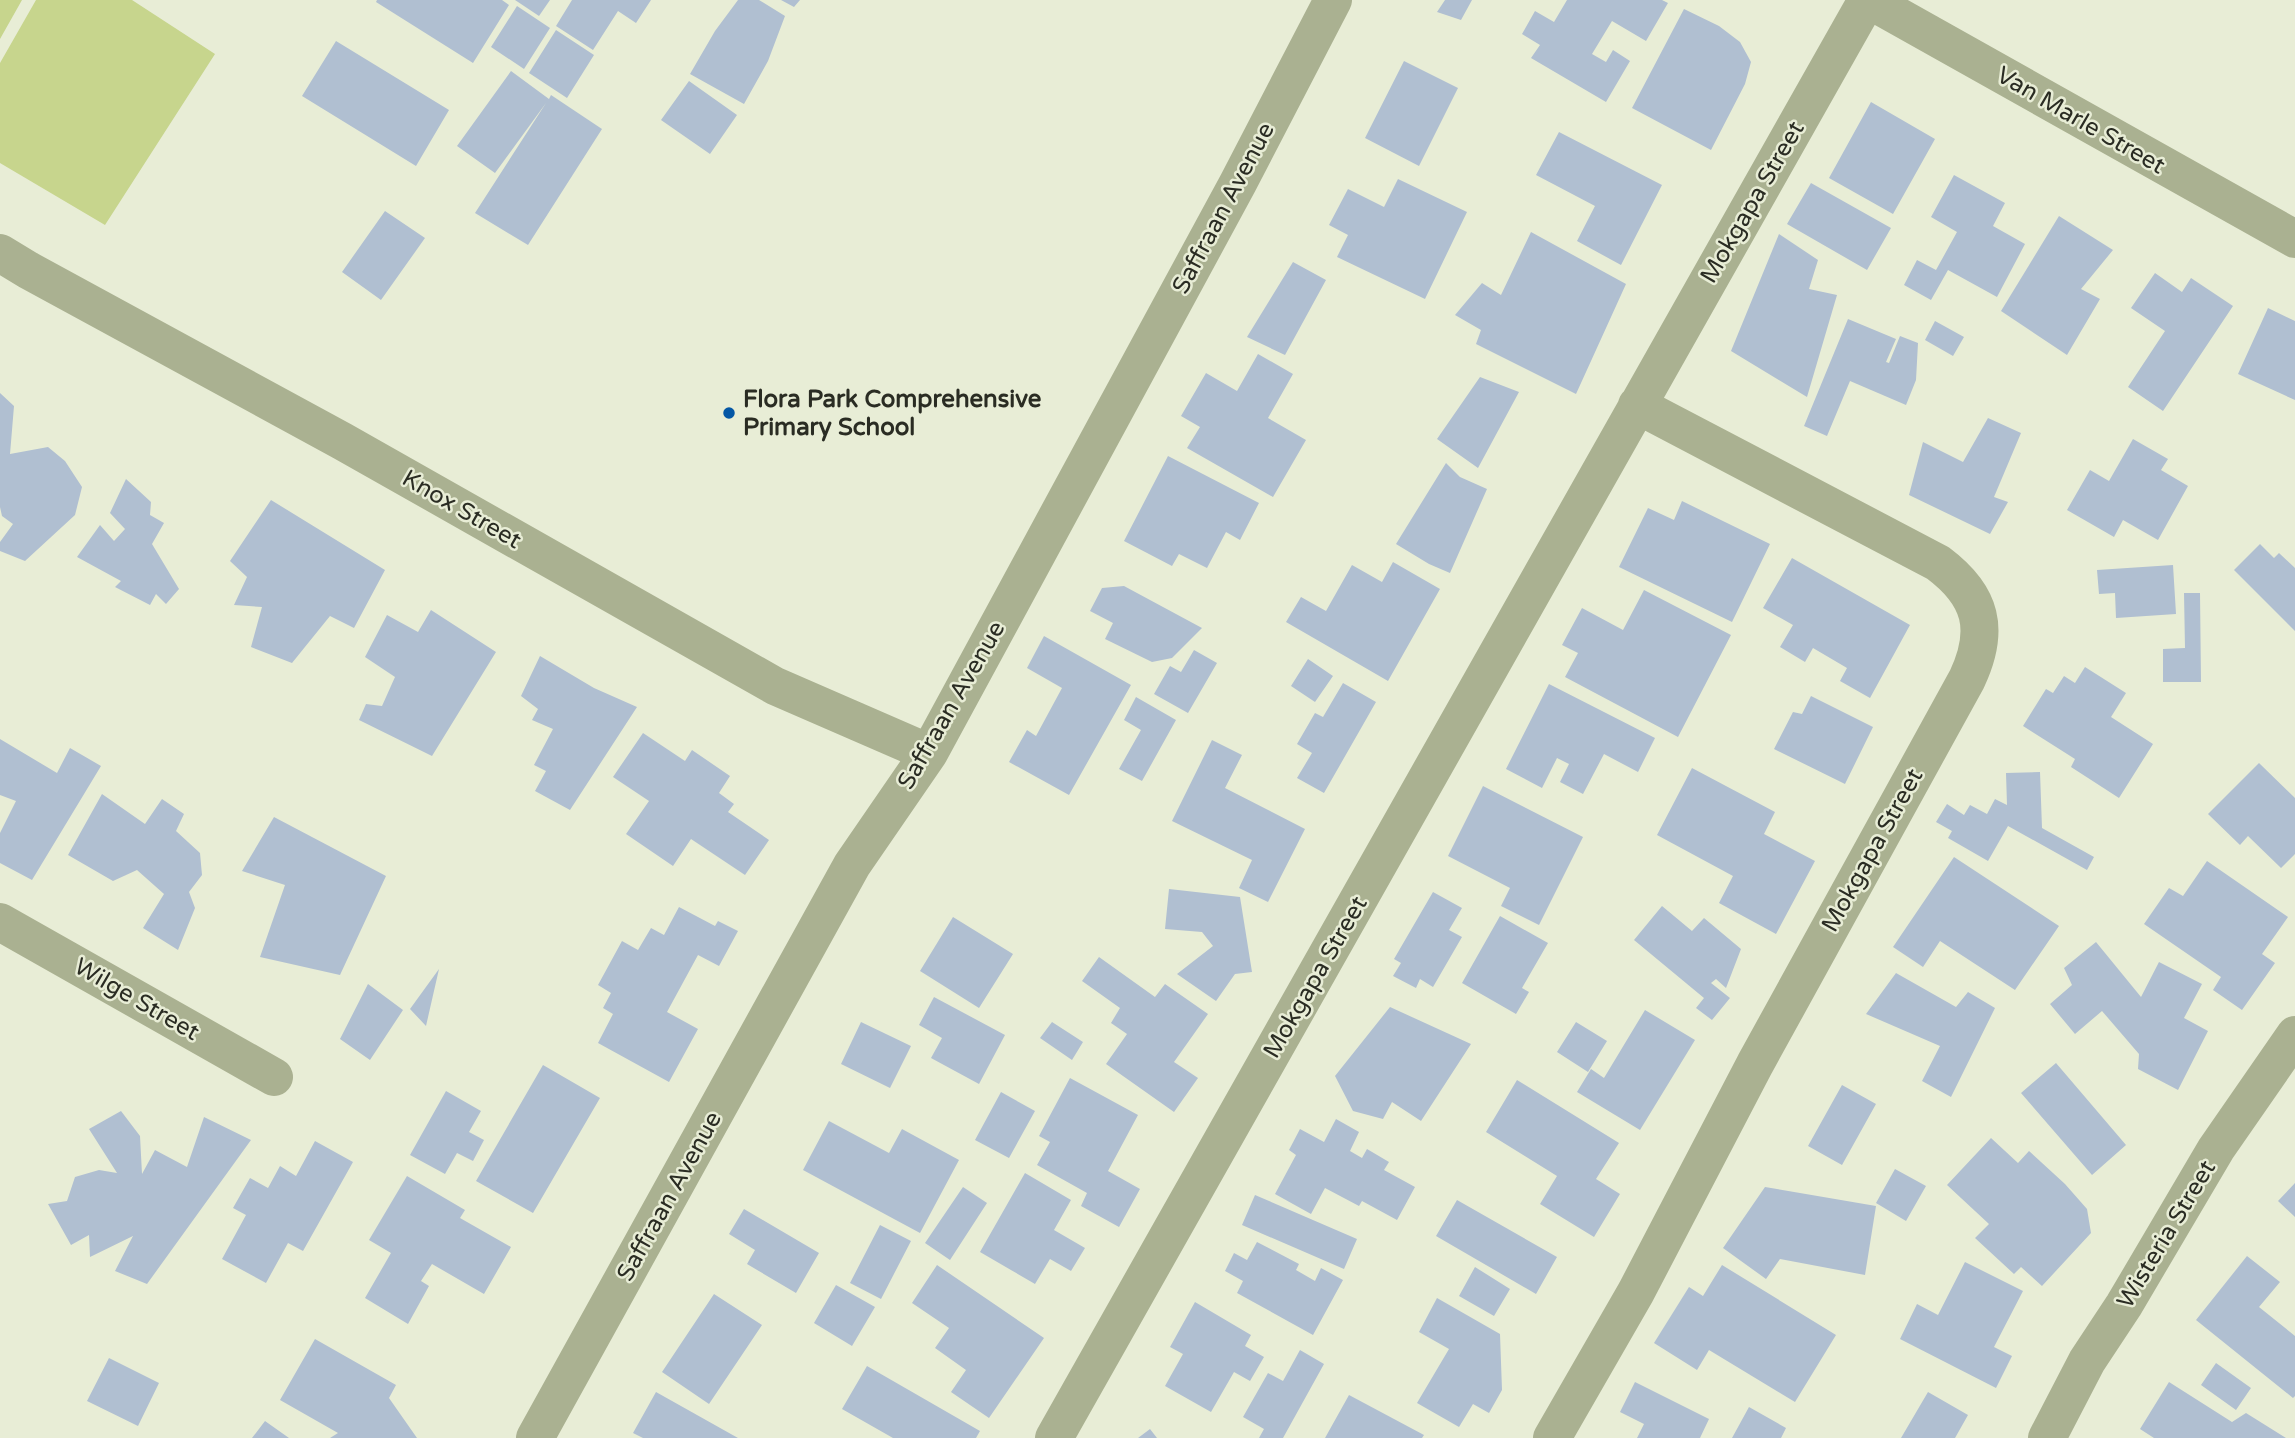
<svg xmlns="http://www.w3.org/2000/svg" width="2295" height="1438" font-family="'Varela Round',sans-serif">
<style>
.green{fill:#c7d58d}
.building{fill:#b0bfd1}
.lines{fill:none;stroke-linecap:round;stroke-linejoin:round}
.minor{stroke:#aab191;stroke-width:38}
.poi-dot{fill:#0457a5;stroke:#e8edd6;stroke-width:2.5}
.labels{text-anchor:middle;stroke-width:5;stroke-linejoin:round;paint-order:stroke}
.street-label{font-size:24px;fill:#2a2c23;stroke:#e8edd6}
.poi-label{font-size:24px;font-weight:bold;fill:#2a2c23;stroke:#e8edd6;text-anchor:start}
</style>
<rect width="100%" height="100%" fill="#e8edd6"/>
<!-- green -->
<path class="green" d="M0,0H22L0,39Z
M36,0H132L215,54L105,225L0,163V63Z"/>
<!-- building -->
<path class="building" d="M377,0H502L509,5L473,63L376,2Z
M515,0H550L539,16Z
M572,0H651L636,23L618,11L593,50L556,26Z
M738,0H759L785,16L768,61L744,104L690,74L715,31Z
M781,0H800L794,7Z
M1445,0H1472L1461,20L1437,12Z
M1567,0H1662L1668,3L1646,41L1612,21L1592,54L1606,62L1613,50L1630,61L1606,102L1531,58L1540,45L1522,34L1535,11L1554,22Z
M517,6L550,28L524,69L491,47Z
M1684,9L1719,26L1740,42L1751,62L1745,84L1711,150L1632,108Z
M556,30L594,55L567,98L529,73Z
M336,41L449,110L416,166L302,96Z
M1404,61L1458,88L1419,166L1365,138Z
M511,71L549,99L551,95L602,129L528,245L475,213L546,103L495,173L457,146Z
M689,81L737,115L710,154L661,120Z
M1871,102L1935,139L1893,214L1829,178Z
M1559,132L1662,185L1621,265L1577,241L1595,206L1536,175Z
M1954,175L2005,203L1993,226L2025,244L1997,297L1948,270L1931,300L1904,285L1917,260L1936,270L1957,232L1931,217Z
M1398,179L1467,212L1425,299L1337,257L1348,235L1329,225L1348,189L1384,207Z
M1811,183L1891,228L1867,270L1787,224Z
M385,211L425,238L381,300L342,272Z
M2059,216L2113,250L2081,289L2100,299L2067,355L2001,311Z
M1531,232L1626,284L1576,394L1476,344L1481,330L1455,315L1482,283L1501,295Z
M1779,234L1818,260L1809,289L1837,295L1807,397L1731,351Z
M1293,262L1326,280L1285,355L1247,337Z
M2155,273L2182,292L2191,278L2233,306L2163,411L2128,387L2165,331L2131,308Z
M2268,308L2295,321V400L2238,374Z
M1848,319L1896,339L1886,362L1889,363L1900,336L1918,343L1916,380L1906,405L1850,381L1827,436L1804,426Z
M1935,321L1964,337L1953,356L1925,340Z
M1258,354L1293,374L1268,418L1306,440L1273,497L1187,448L1200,427L1181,416L1206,373L1237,391Z
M1480,377L1519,392L1478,468L1437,439Z
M0,393L14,406L10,454L48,447L65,461L82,487L75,515L25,561L0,551V542L13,524L2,516L0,507Z
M1988,418L2021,433L1994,497L2008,502L1990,534L1909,495L1923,442L1963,462Z
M2133,439L2168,459L2161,470L2188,486L2158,540L2123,520L2114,537L2067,510L2090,470L2109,481Z
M1168,456L1259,503L1240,540L1226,532L1207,568L1179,554L1172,566L1124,541Z
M1446,463L1460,477L1487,489L1450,573L1429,564L1396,544Z
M126,479L151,502L150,515L164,523L152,544L179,589L166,604L156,594L150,605L115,587L121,581L77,557L100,525L114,541L125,529L110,513Z
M271,500L385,570L354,628L330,616L292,663L251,647L262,607L234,605L247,577L230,561Z
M1682,501L1770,544L1732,622L1619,567L1648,508L1674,520Z
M2260,544L2274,558L2279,553L2295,568V631L2234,570Z
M1792,558L1910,625L1870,698L1840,681L1847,668L1813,648L1805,662L1780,647L1793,625L1763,608Z
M1393,562L1440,589L1388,681L1286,622L1301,597L1326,611L1352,565L1382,582Z
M2173,565L2176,614L2116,618L2115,593L2099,594L2097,570Z
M1124,586L1202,628L1172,658L1152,662L1105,639L1113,623L1090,611L1102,588Z
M1644,590L1731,635L1678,737L1565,677L1578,653L1562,645L1582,608L1623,630Z
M2184,593H2200L2201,682H2163V649L2185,648Z
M431,610L496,652L432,756L359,720L366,704L382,706L395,677L365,657L387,615L418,632Z
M1044,636L1131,685L1069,795L1009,762L1027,730L1036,736L1062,688L1027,668Z
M1194,650L1217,663L1188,713L1154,694L1170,666L1181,672Z
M540,656L594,688L637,707L570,810L535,791L546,771L534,765L553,729L532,720L538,709L521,696Z
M1308,659L1333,676L1315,702L1291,686Z
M2085,667L2126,693L2111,717L2153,744L2119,798L2071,767L2075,759L2023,726L2046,689L2053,693L2064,676L2075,683Z
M1343,683L1376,702L1324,793L1297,778L1312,753L1297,744L1315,713L1323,717Z
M1549,684L1655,738L1638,772L1604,754L1583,794L1560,782L1569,764L1557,758L1542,788L1506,769Z
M1811,696L1873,727L1845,784L1774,749L1793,712L1802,714Z
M1136,697L1176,720L1142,781L1119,769L1141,730L1124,720Z
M643,733L685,761L692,750L730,776L719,793L734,804L728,812L769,840L745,875L691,839L673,866L626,834L649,801L613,777Z
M0,739L57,773L70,748L101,766L32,880L0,863V833L16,801L0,795Z
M1212,740L1242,755L1225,788L1305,829L1268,902L1239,888L1252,860L1172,821Z
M2259,763L2295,798V854L2281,868L2248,836L2240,845L2208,814Z
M1692,768L1775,812L1764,834L1815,861L1776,934L1719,903L1733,876L1657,835Z
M2040,772L2042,828L2094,857L2087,870L2008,826L1988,861L1948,838L1952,831L1936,822L1947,804L1964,815L1970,805L1987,814L1995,799L2007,805L2006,773Z
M1483,786L1583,837L1539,925L1501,906L1510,888L1448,856Z
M102,794L145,824L162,799L184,814L176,831L200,853L202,875L189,892L195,908L178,950L143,928L164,894L137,870L113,881L68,855Z
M274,817L386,876L340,975L260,957L285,885L242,871Z
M1954,857L2059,926L2015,990L1940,941L1923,967L1893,947Z
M2207,861L2288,917L2262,954L2275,963L2242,1010L2213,990L2221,977L2144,924L2169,888L2183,896Z
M1169,889L1240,897L1252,972L1235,974L1216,1001L1177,974L1213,946L1202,932L1165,929Z
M1433,892L1462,908L1449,930L1462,937L1433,987L1420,979L1416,988L1393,976L1401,963L1394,959Z
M1662,906L1692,931L1704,918L1741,949L1726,988L1716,979L1711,983L1730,998L1712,1020L1696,1008L1704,998L1634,940Z
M679,907L715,926L718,921L738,931L719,966L698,955L667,1012L698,1029L669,1082L598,1043L613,1014L603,1008L611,993L598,985L622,941L638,950L651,928L664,935Z
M1500,916L1548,943L1522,988L1529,992L1516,1014L1462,983Z
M953,917L1013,954L979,1008L920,971Z
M2096,942L2141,997L2159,962L2202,984L2184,1018L2208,1031L2178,1090L2138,1069L2139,1054L2102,1011L2075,1034L2050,1004L2072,985L2064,968Z
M1099,957L1155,997L1165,984L1208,1014L1174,1062L1198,1078L1174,1112L1106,1064L1127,1034L1111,1023L1120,1008L1082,981Z
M439,969L426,1026L410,1009Z
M1896,973L1956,1007L1968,992L1995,1008L1951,1097L1922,1081L1940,1046L1866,1014Z
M368,984L403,1010L370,1060L340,1039Z
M934,997L1005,1035L979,1084L931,1058L942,1038L919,1025Z
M1390,1007L1471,1044L1421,1121L1392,1102L1383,1119L1353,1111L1335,1076Z
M1645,1010L1695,1040L1640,1130L1577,1092L1591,1069L1604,1078Z
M861,1022L911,1046L890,1088L841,1064Z
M1052,1022L1083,1042L1072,1060L1040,1038Z
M1576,1022L1607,1041L1588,1072L1557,1052Z
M2056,1063L2126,1145L2092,1175L2021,1093Z
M543,1065L600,1098L533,1213L476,1181Z
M1070,1078L1138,1115L1108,1171L1140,1189L1119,1227L1081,1206L1087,1193L1037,1165L1050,1142L1039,1136Z
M1517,1080L1619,1143L1596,1179L1620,1194L1594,1237L1540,1204L1557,1176L1486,1132Z
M1842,1085L1876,1104L1842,1165L1808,1146Z
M446,1091L481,1111L469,1132L484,1140L473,1161L457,1153L445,1174L410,1155Z
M1001,1092L1035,1111L1009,1158L975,1140Z
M121,1111L140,1136L142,1174L155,1150L187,1167L204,1117L251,1140L147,1284L115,1271L133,1236L90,1257L89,1235L71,1245L48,1204L67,1201L75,1177L99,1170L117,1173L89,1129Z
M1336,1119L1359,1132L1350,1151L1362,1158L1367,1149L1389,1162L1384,1170L1415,1187L1397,1220L1362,1201L1359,1206L1325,1188L1311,1214L1275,1194L1296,1155L1289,1150L1300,1129L1324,1142Z
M829,1121L889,1153L902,1129L959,1160L920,1233L803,1170Z
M1991,1138L2018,1163L2029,1151L2065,1184L2087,1209L2091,1233L2042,1286L2021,1267L2014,1274L1975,1238L1989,1224L1947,1185Z
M315,1141L353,1162L303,1251L288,1243L266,1283L222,1259L246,1215L233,1208L250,1178L268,1188L280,1166L296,1176Z
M1895,1169L1926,1186L1906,1221L1876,1203Z
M1025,1173L1071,1200L1054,1230L1085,1248L1071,1271L1050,1259L1035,1284L980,1252Z
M407,1176L465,1210L460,1218L511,1247L484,1294L432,1264L421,1281L429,1286L408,1324L365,1298L391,1253L369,1240Z
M2295,1183V1217L2278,1201Z
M963,1187L987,1203L950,1260L925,1243Z
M1765,1187L1876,1206L1865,1275L1780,1259L1766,1279L1723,1248Z
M1255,1195L1357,1239L1344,1269L1242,1225Z
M1457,1200L1557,1257L1536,1294L1436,1236Z
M744,1209L819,1253L796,1293L747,1264L755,1250L729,1234Z
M880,1225L911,1241L881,1299L850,1283Z
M1257,1242L1299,1264L1296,1270L1315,1281L1321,1268L1343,1280L1313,1335L1237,1293L1243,1281L1225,1271L1234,1253L1247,1260Z
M2247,1256L2280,1282L2259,1307L2295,1336V1396L2293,1398L2196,1320Z
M1965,1262L2023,1291L1994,1347L2012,1356L1996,1388L1900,1339L1917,1304L1938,1315Z
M937,1265L1044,1338L989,1418L951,1392L966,1370L935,1348L949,1328L912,1303Z
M1722,1265L1836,1335L1795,1402L1709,1350L1697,1370L1654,1343L1689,1287L1703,1296Z
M1475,1267L1510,1289L1494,1316L1459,1296Z
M836,1285L875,1307L852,1346L814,1323Z
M714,1294L762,1325L709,1404L662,1372Z
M1437,1298L1500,1334L1502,1390L1489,1413L1473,1404L1459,1427L1417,1403L1449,1349L1419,1332Z
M1195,1302L1251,1335L1245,1346L1264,1357L1250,1381L1234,1372L1211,1412L1165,1386L1183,1354L1170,1347Z
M315,1339L396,1385L389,1398L417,1438H330L338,1433L280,1400Z
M1300,1350L1324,1364L1283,1438H1259L1264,1429L1243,1417L1268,1373L1283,1381Z
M109,1358L159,1383L138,1426L87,1401Z
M2216,1363L2251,1388L2236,1410L2201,1385Z
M867,1366L980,1431L976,1438H893L842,1409Z
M1635,1382L1709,1419L1700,1438H1637L1644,1424L1620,1412Z
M2169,1382L2232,1422L2246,1413L2286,1438H2154L2140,1429Z
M656,1392L738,1438H643L633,1433Z
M1928,1392L1968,1415L1955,1438H1901Z
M1349,1395L1424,1435L1422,1438H1325Z
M1749,1407L1786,1428L1781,1438H1732Z
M265,1421L289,1438H252Z
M1150,1429L1157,1438H1138Z"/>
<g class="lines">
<!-- minor -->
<path class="minor" d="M1869,0L2295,239
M0,253L28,270L342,441L775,686L929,753
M0,922L274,1077
M535,1438L852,865L929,753L1238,183L1333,0
M1054,1438L1867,0
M1552,1438L1636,1292L1755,1064L1967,679C1990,630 1982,596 1938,563L1637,405
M2047,1438L2087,1361L2124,1305L2216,1149L2295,1035"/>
</g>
<!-- markers -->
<circle class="poi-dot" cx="729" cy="413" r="7"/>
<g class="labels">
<!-- street labels -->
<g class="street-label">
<text transform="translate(2081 120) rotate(30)" y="8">Van Marle Street</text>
<text transform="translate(1752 202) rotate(-60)" y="8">Mokgapa Street</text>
<text transform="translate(1223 208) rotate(-62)" y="8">Saffraan Avenue</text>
<text transform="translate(462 509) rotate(30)" y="8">Knox Street</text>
<text transform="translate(951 705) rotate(-60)" y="8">Saffraan Avenue</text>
<text transform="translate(1872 850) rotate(-61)" y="8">Mokgapa Street</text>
<text transform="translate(1315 977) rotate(-60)" y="8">Mokgapa Street</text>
<text transform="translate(137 999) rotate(30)" y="8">Wilge Street</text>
<text transform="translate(669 1196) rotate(-61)" y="8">Saffraan Avenue</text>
<text transform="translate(2166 1234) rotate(-59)" y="8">Wisteria Street</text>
</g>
<!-- poi labels -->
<g class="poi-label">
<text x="743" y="407">Flora Park Comprehensive<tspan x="743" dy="28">Primary School</tspan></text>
</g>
</g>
</svg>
